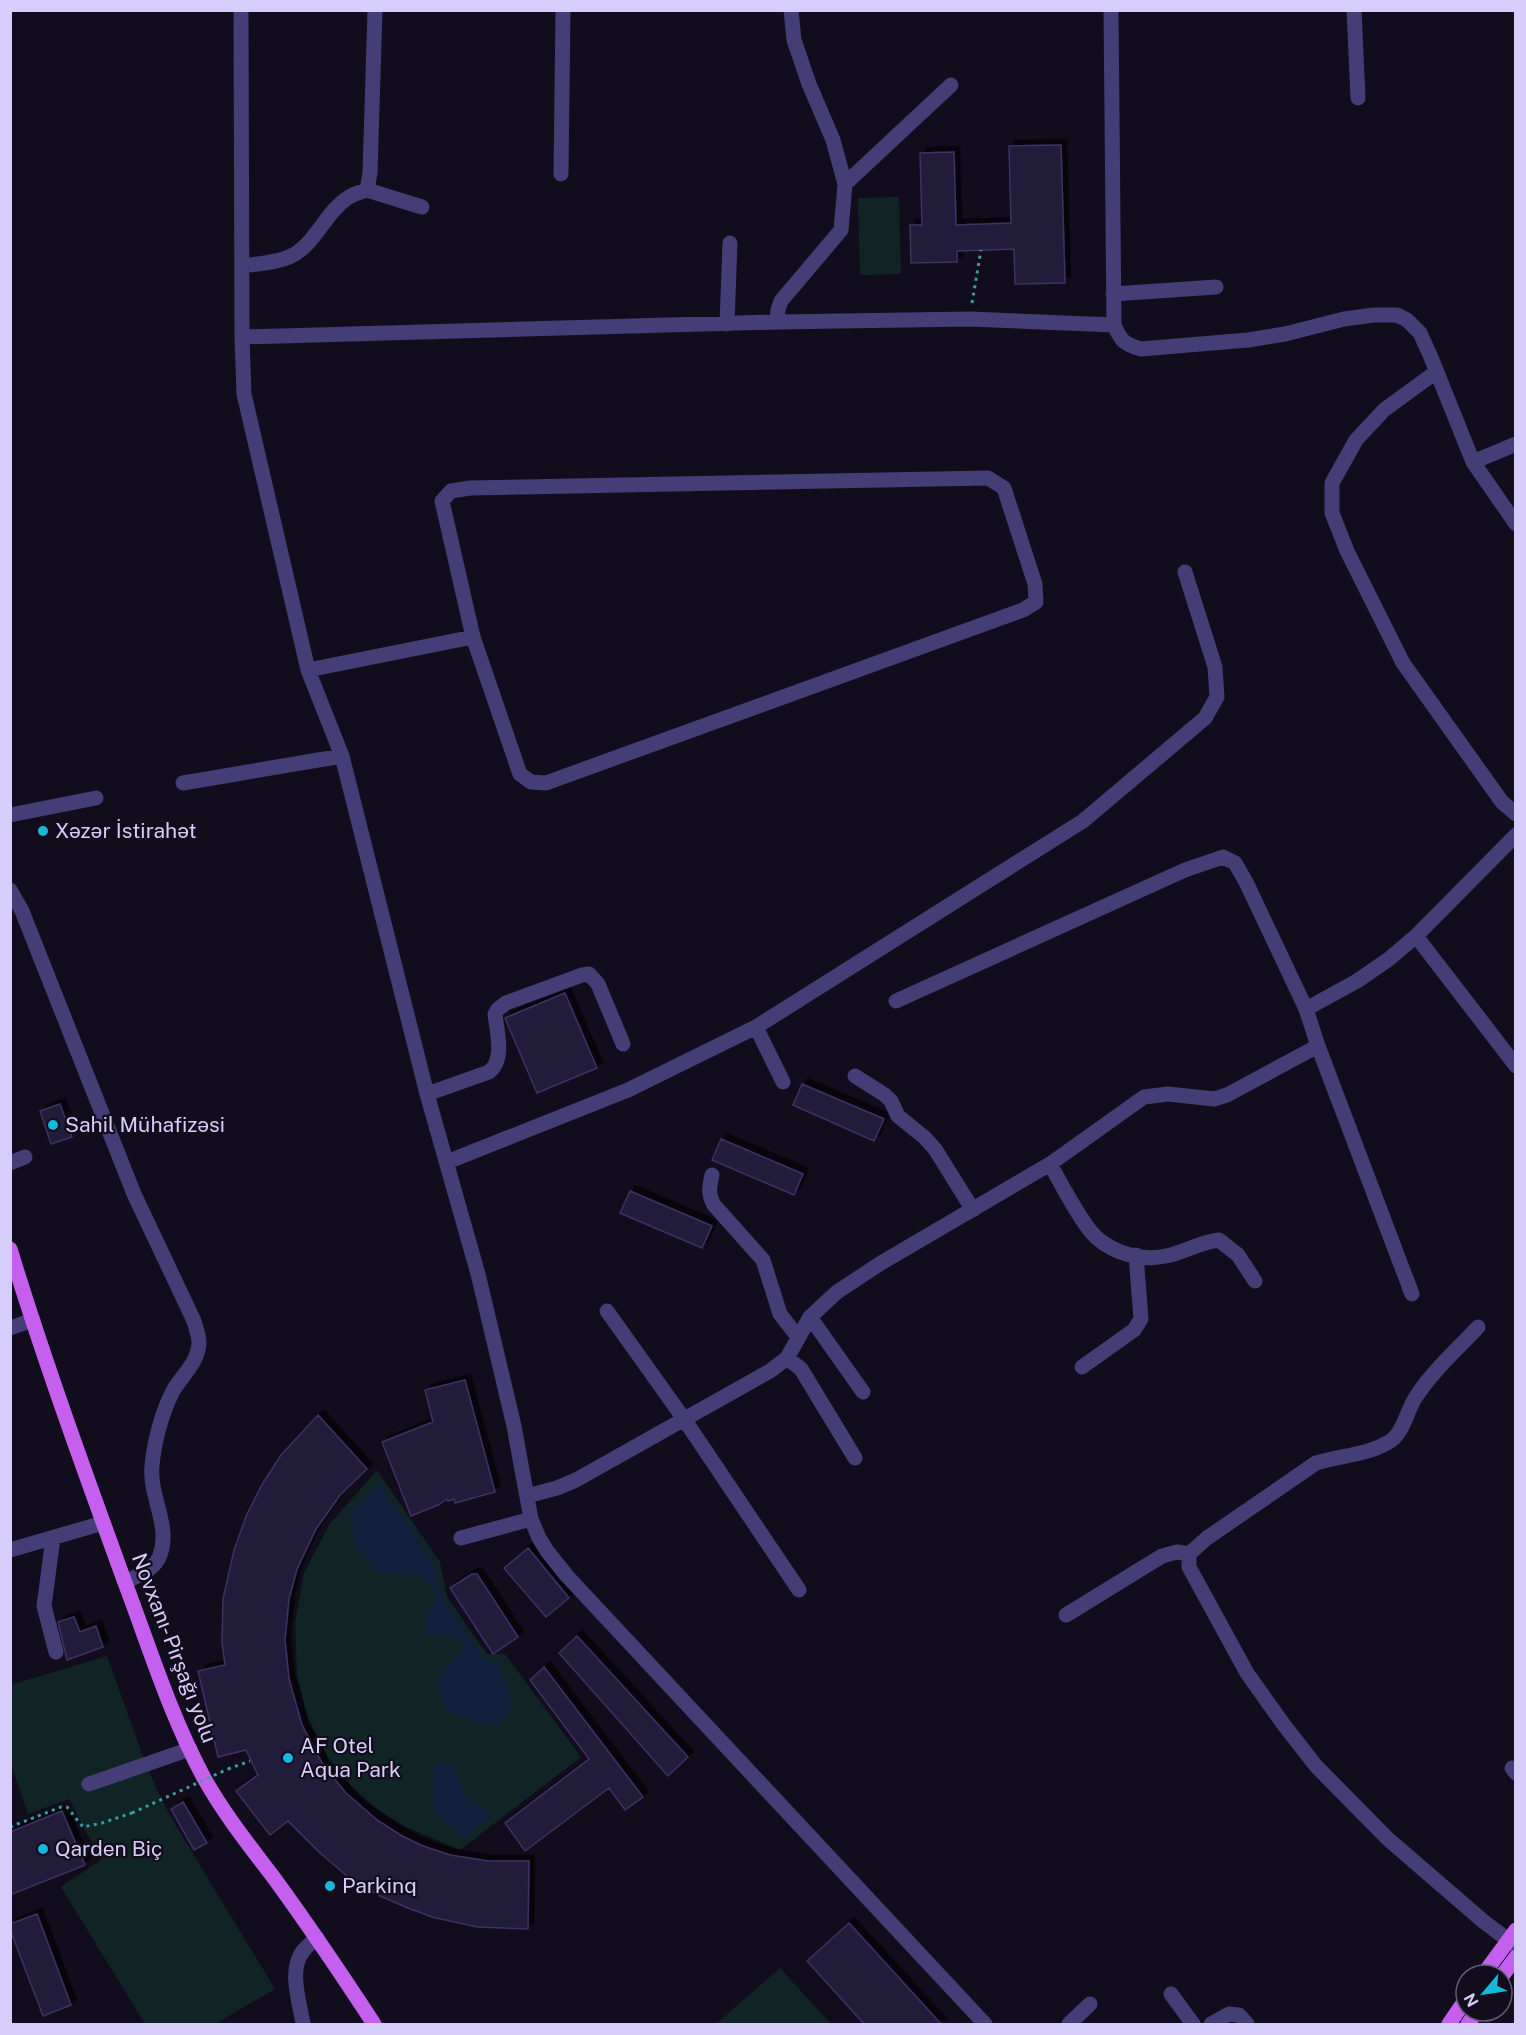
<svg xmlns="http://www.w3.org/2000/svg" width="1526" height="2035" font-family="'Public Sans',sans-serif">
<style>
.green{fill:#112425}
.water{fill:#111e3c}
.building{fill:#241b3b;stroke:#3e3064;stroke-width:1.5;filter:url(#shadow)}
.lines{fill:none;stroke-linecap:round;stroke-linejoin:round}
.path{stroke:#39a0a2;stroke-width:3;stroke-dasharray:3 4.5;stroke-linecap:butt}
.minor{stroke:#443d76;stroke-width:15}
.major{stroke:#c560ee;stroke-width:15}
.path-bridge{stroke:#39a0a2;stroke-width:3;stroke-dasharray:3 4.5;stroke-linecap:butt}
.poi-dot{fill:#17b8dc;stroke:#110d1c;stroke-width:2}
.labels{text-anchor:middle;stroke-width:4.5;stroke-linejoin:round;paint-order:stroke}
.poi-label{font-size:21px;fill:#d6cdfa;stroke:#110d1c;text-anchor:start}
.street-label{font-size:21px;fill:#d6cdfa;stroke:#110d1c}
</style>
<defs>
<filter id="shadow"><feDropShadow dx="5.5" dy="-5.5" stdDeviation="0" flood-color="#0009"/></filter>
</defs>
<rect width="100%" height="100%" fill="#110d1c"/>
<!-- green -->
<path class="green" d="M899,197L901,274L860,275L858,198Z
M377,1470L440,1562L447,1597L487,1654H505L581,1757L460,1850L406,1827L365,1802L330,1762L308,1720L297,1676L295,1623L304,1573L329,1525Z
M107,1656L143,1756L158,1792L172,1819L275,1989L215,2024H145L61,1887L101,1860L69,1799L28,1814L11,1764L10,1685Z
M780,1968L831,2024H716Z"/>
<!-- water -->
<path class="water" d="M379,1482L435,1566L442,1598L484,1660L499,1663L512,1704L500,1726L471,1720L446,1709L436,1682L464,1648L459,1638L427,1634L424,1617L433,1604L437,1591L419,1574L398,1575L376,1570L356,1545L350,1516Z
M455,1763L463,1795L491,1815L465,1838L433,1813L434,1766Z"/>
<!-- building -->
<path class="building" d="M1061,145L1065,283L1015,284L1014,249L957,251V262L911,263L910,225H922L920,153L954,152L956,225L1011,223L1009,146Z
M565,993L597,1068L537,1093L505,1018Z
M802,1084L884,1119L874,1141L793,1105Z
M60,1104L72,1137L51,1144L40,1111Z
M721,1139L803,1174L794,1195L712,1160Z
M630,1191L712,1226L702,1248L620,1213Z
M465,1380L495,1492L455,1503L454,1499L448,1501L447,1499L438,1505L411,1516L382,1442L433,1422L425,1390Z
M318,1415L367,1469L340,1495L316,1529L297,1569L289,1599L285,1640L289,1679L302,1725L323,1765L346,1793L377,1820L402,1836L423,1846L450,1855L488,1861H529L528,1929L477,1927L432,1917L408,1908L380,1896L347,1876L320,1853L288,1821L270,1835L236,1791L258,1775L246,1750L218,1757L198,1671L225,1665L222,1643L223,1599L234,1550L247,1514L263,1483L281,1455Z
M528,1548L569,1598L546,1617L504,1568Z
M472,1574H477L518,1637L493,1654L450,1588Z
M74,1617L80,1632L96,1626L103,1647L67,1660L58,1622Z
M577,1636L688,1757L668,1776L559,1653Z
M544,1667L643,1797L625,1810L609,1788L525,1851L505,1823L589,1759L530,1680Z
M183,1802L207,1843L194,1850L171,1809Z
M62,1811L85,1865L10,1895V1832Z
M37,1914L71,2005L43,2016L10,1929V1924Z
M849,1923L942,2025H865L807,1961Z"/>
<g class="lines">
<!-- path -->
<path class="path" d="M972,303L981,250
M228,1769L250,1761
M10,1827L61,1807H67L83,1827L102,1823L132,1813"/>
<!-- minor -->
<path class="minor" d="M241,10L242,337L244,394L308,670L342,756L427,1094L478,1274L514,1426L531,1519L539,1538L547,1551L567,1576L985,2024
M1111,10L1114,325C1121,341 1124,344 1141,349L1248,340L1285,334L1344,319L1374,315H1397L1407,320L1420,333L1430,355L1473,462L1516,524
M1354,10L1358,98
M561,174L563,10
M845,184L951,85
M367,190L422,207
M242,266C257,264 275,263 289,257C315,246 325,212 349,197C354,194 361,192 367,190L370,173L375,10
M1113,294L1216,287
M777,322L778,310L781,301L841,230L845,184L833,140L809,84L794,40L791,10
M727,324L730,243
M242,337L777,322L970,319L1114,325
M1436,372L1384,410L1356,440L1332,483V513L1347,551L1403,663L1502,802L1516,814
M1473,462L1516,444
M308,670L473,637L520,774L531,782L546,783L1023,610L1036,602L1035,584L1004,488L988,478L470,488L451,491L442,501L473,637
M183,783L342,756
M10,815L96,798
M10,890L22,911L134,1194L194,1321C196,1328 199,1336 199,1343C198,1363 182,1375 173,1391C162,1412 154,1442 152,1466C149,1496 171,1526 160,1555C155,1570 138,1575 125,1582
M1416,936L1516,1066
M896,1001L1185,870L1223,857L1235,863L1246,882L1306,1009L1318,1046L1412,1294
M1306,1009L1357,981L1389,959L1416,936L1516,835
M756,1027L783,1082
M855,1076L885,1095L891,1101L898,1116L924,1137L935,1149L973,1210
M427,1094L489,1072C505,1060 497,1032 495,1014L498,1009L506,1003L582,975L589,974L598,984L623,1044
M447,1162L628,1090L756,1027L1083,821L1205,718L1217,697L1215,667L1185,572
M10,1163L25,1157
M1050,1164C1061,1183 1082,1225 1097,1238C1115,1254 1143,1261 1166,1256C1185,1252 1200,1242 1219,1240L1238,1255L1255,1281
M712,1175C709,1188 708,1194 714,1205L763,1260L780,1314L798,1337
M607,1311L684,1419L799,1590
M810,1317L863,1392
M1478,1327C1457,1350 1430,1373 1414,1400C1406,1414 1402,1436 1387,1443C1366,1455 1338,1456 1316,1463L1207,1538L1189,1554V1567L1247,1673L1284,1725L1316,1766L1388,1839L1483,1921L1516,1946
M10,1328L33,1320
M787,1358L801,1369L855,1458
M1082,1367L1134,1330L1141,1319L1136,1255
M527,1496L557,1488L576,1480L770,1371L787,1358L810,1317L837,1292L881,1263L1050,1164L1144,1097L1168,1094L1214,1099L1227,1095L1318,1046
M53,1538L44,1606L56,1652
M461,1538L531,1519
M10,1550L103,1523
M1066,1615L1162,1556L1177,1552L1189,1554
M1512,1768L1516,1773
M89,1784L190,1749
M1171,1994L1193,2024
M303,2024C300,2003 288,1970 303,1951C307,1946 312,1942 317,1938
M1069,2024L1090,2004
M1211,2024L1229,2014L1239,2015L1247,2024"/>
<!-- major -->
<path class="major" d="M10,1249C44,1360 84,1470 124,1580C149,1646 170,1715 204,1778C224,1814 249,1845 274,1878C309,1926 342,1975 374,2024
M1483,1975L1516,1930
M1502,1976L1516,1957
M1449,2024L1466,1999
M1468,2024L1477,2011"/>
<!-- path-bridge -->
<path class="path-bridge" d="M132,1813L228,1769"/>
</g>
<!-- markers -->
<g class="poi-dot">
<circle cx="43" cy="831" r="6"/>
<circle cx="53" cy="1125" r="6"/>
<circle cx="288" cy="1758" r="6"/>
<circle cx="43" cy="1849" r="6"/>
<circle cx="330" cy="1886" r="6"/>
</g>
<g class="labels">
<!-- poi labels -->
<g class="poi-label">
<text x="55" y="838">Xəzər İstirahət</text>
<text x="65" y="1132">Sahil Mühafizəsi</text>
<text x="300" y="1753">AF Otel<tspan x="300" dy="24">Aqua Park</tspan></text>
<text x="55" y="1856">Qarden Biç</text>
<text x="342" y="1893">Parkinq</text>
</g>
<!-- street labels -->
<g class="street-label">
<text transform="translate(174 1648) rotate(69)" y="7">Novxanı- Pirşağı yolu</text>
</g>
</g>
<!-- border -->
<rect width="1526" height="2035" fill="none" stroke="#d6cdfa" stroke-width="24"/>
<!-- north arrow -->
<g transform="translate(1484 1993) rotate(241)"><circle r="28" fill="#110d1c" stroke="#605a75" stroke-width="1.5"/>
<path d="M0-4.5L10 22L0 15L-10 22Z" fill="#17b8dc"/>
<text y="-9" font-size="16" font-weight="bold" text-anchor="middle" fill="#d6cdfa">N</text>
</g>
</svg>
